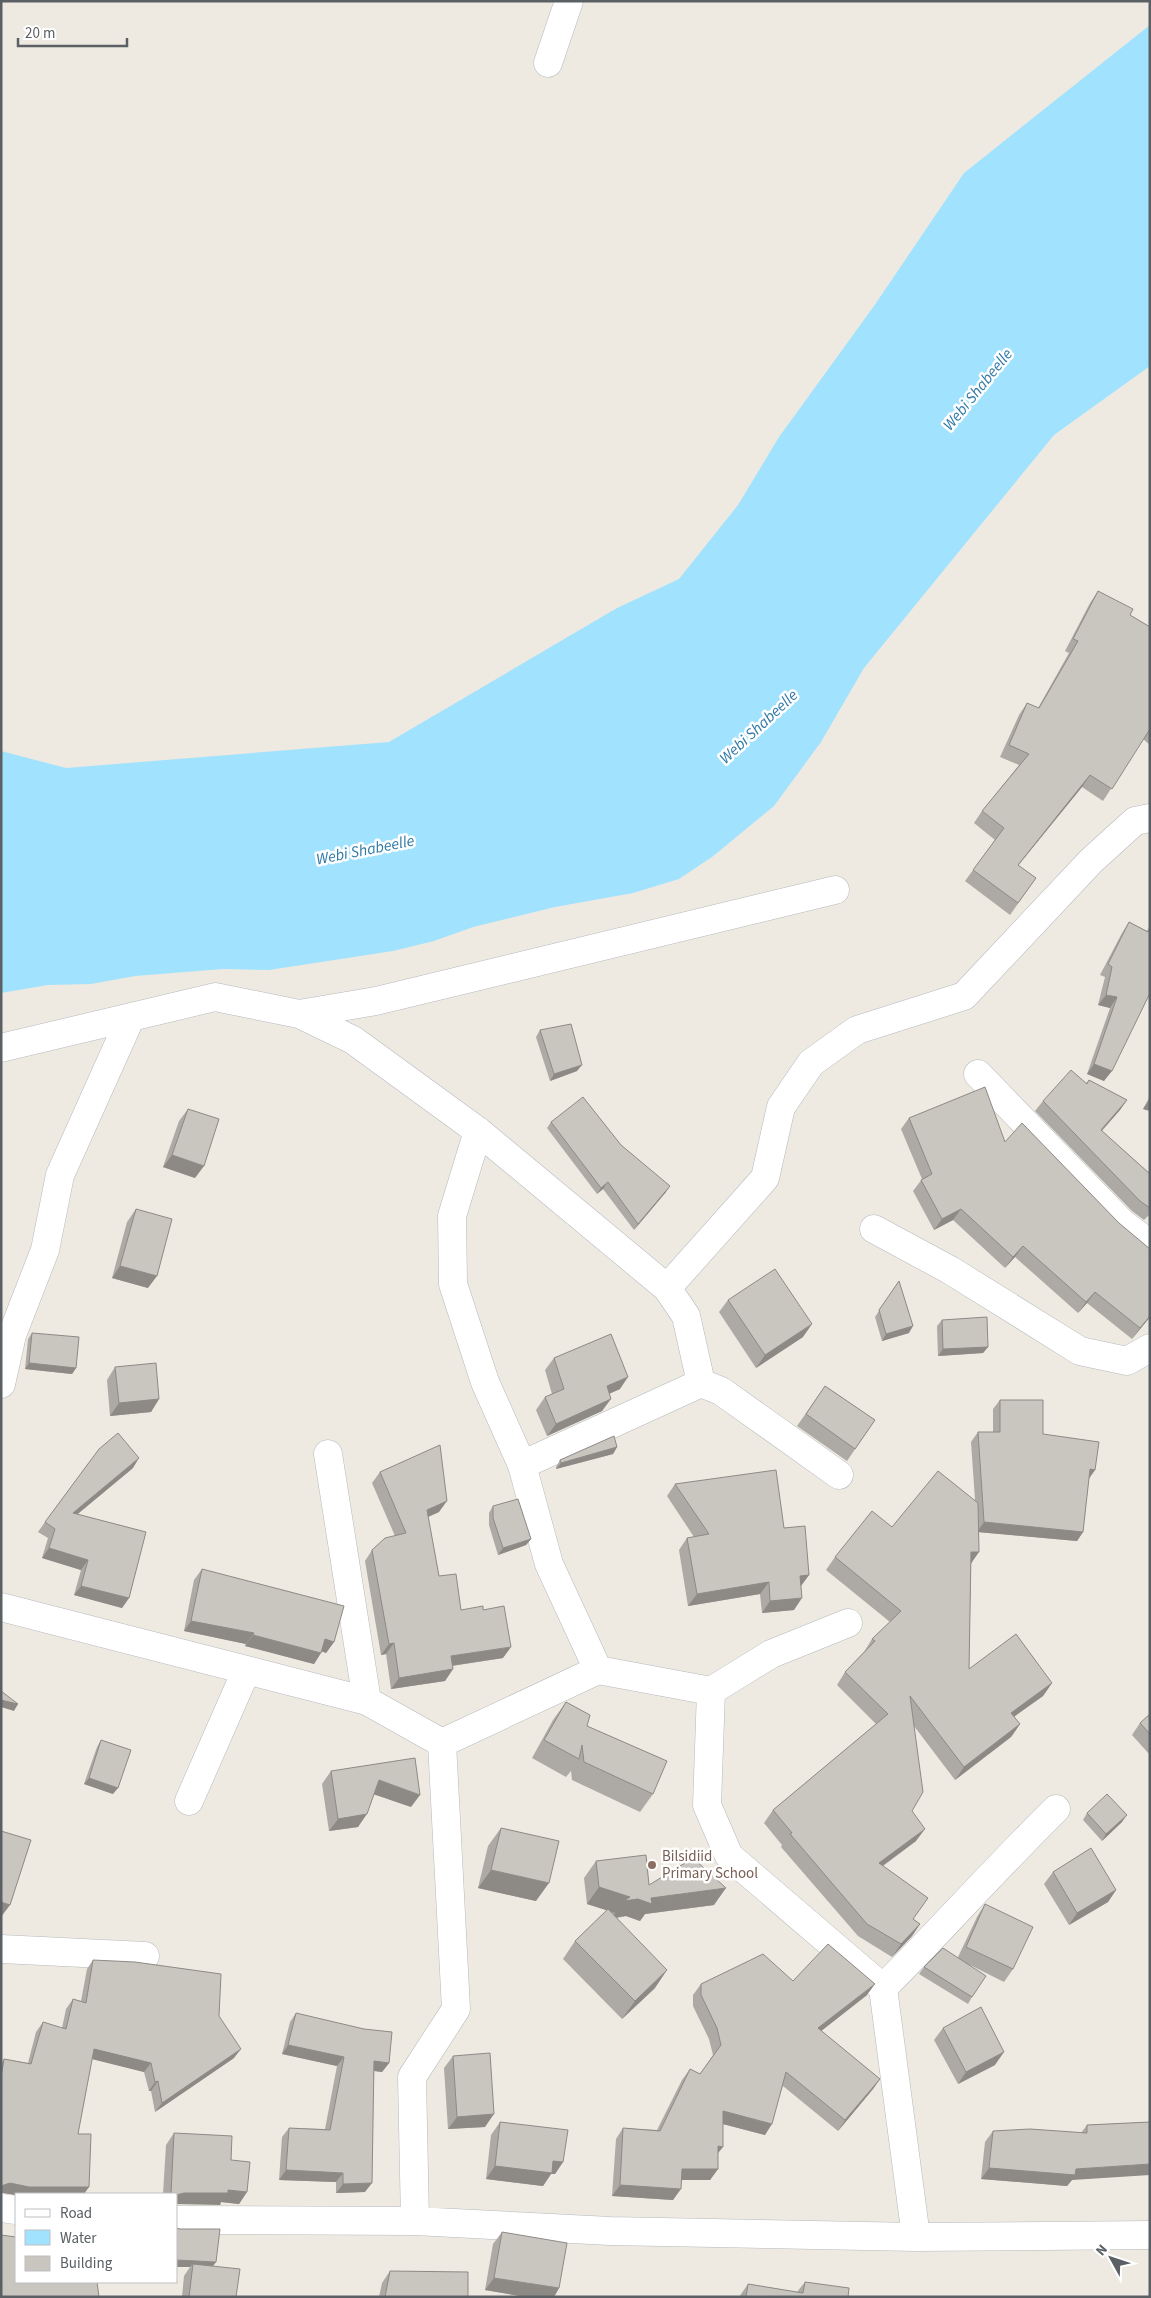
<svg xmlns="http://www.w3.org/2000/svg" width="1151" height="2298" font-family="'Source Sans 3',sans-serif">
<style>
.water{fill:#a1e2ff}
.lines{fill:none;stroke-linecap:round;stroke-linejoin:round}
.minor-casing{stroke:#b5b9bd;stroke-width:29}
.minor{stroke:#fff;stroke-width:28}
.wall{fill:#ada9a4}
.shaded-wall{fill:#8d8a86}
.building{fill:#c9c5bf;stroke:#8d8a86}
.education-dot{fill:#8d6e63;stroke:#fff;stroke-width:2}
.labels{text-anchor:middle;stroke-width:5;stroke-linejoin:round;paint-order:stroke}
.education-label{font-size:15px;fill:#785e54;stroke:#fff;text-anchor:start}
.water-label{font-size:16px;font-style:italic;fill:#317aa7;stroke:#fff}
</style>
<rect width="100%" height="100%" fill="#eeeae1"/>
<!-- water -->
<path class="water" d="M1150,25V366L1054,435L864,668L821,742L774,806L712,857L679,879L633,893L555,907L473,927L434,941L393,951L269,970L223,969L135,976L91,984L48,985L1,993V751L66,768L389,742L617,608L679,579L738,505L779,437L874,306L964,173Z"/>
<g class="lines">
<defs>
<path id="minor" d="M548,63L569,1
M299,1014L376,1001L835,890
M1,1048L215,997L299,1014L353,1040L478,1131L667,1288L686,1316L701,1383
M978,1074L1122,1223L1150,1244
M478,1131L452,1216L453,1284L485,1382L522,1465L549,1564L598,1670
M874,1229L950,1270L1080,1351L1127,1361L1150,1348
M667,1288L765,1178L781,1107L811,1063L857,1030L964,996L1091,861L1135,821L1150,818
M1,1384L12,1335L45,1250L60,1175L130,1019
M328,1454L367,1701
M522,1465L701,1383L721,1391L839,1475
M1,1607L367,1701L442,1743L598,1670L711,1691L771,1654L848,1623
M711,1691L707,1805L729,1856L883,1988L916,2237
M189,1801L246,1671
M1,1949L145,1956
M883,1988C942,1929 997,1867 1056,1809
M1,2208L16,2210
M176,2220L415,2221L610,2231L916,2237L1150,2235
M415,2221L412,2077L456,2009L442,1743"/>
</defs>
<!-- minor casing -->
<use href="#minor" class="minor-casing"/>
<!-- minor -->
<use href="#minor" class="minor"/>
</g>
<!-- wall -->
<path class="wall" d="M1098,591L1130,615L1150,627V745L1143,739L1103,801L1082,787L1018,865L1036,878L1010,915L965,881L995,840L974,823L982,811L1019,765L1000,757L1019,715L1027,703L1038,708L1069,653L1065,651L1090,603Z
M1129,922L1147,931L1150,926V993L1104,1081L1087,1074L1110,1008L1098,1005L1105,977L1100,975L1122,933Z
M540,1030L577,1071L550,1081L536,1037Z
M1089,1080L1127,1100L1120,1110L1102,1131L1150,1174V1214L1144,1220L1132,1211L1035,1111L1043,1101L1086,1083Z
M1150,1096V1111L1143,1109Z
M188,1109L195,1178L163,1167L179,1121Z
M909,1118L1005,1142L1150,1317L1132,1339L1087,1303L1078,1313L1015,1257L1005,1268L953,1220L934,1230L913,1191L922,1179L901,1129Z
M551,1122L621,1145L666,1192L634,1230L603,1189L597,1194L547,1128Z
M136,1209L148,1288L112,1278L127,1222Z
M899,1281L909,1333L882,1341L875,1317Z
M728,1300L803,1337L756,1368L719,1312Z
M942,1320L988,1347L983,1353L938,1356L937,1326Z
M32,1333L76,1368L72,1374L25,1369L28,1339Z
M554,1358L620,1389L609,1394L602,1411L547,1436L536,1410L545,1397L552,1394L545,1370Z
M115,1367L159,1399L151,1412L110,1416L107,1380Z
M825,1386L875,1420L847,1461L797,1426Z
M1000,1400L1043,1434L1095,1470L1089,1479L1083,1532L1077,1541L979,1532L971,1564L969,1669L1052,1683L1043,1696L1014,1717L1020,1724L1011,1737L955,1780L914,1726L912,1811L916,1841L883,1866L913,1919L920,1924L912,1936L892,1957L858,1936L781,1847L782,1845L764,1823L773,1810L876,1724L837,1685L845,1672L864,1652L872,1639L890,1622L826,1570L835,1557L892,1527L975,1500L971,1442L978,1432H993V1409Z
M617,1447L613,1454L556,1469V1467L560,1460Z
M133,1468L77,1514L129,1598L122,1608L74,1595L81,1570L42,1558L48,1538L38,1532L45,1522Z
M380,1472L439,1512L428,1517L439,1576L461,1610H483L503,1658L452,1666L453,1669L445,1681L391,1689L386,1654L381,1655L365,1561L372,1550L395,1536L372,1483Z
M675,1484L784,1528L809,1575L801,1586L794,1610L762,1613L760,1594L688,1606L679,1550L687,1538L694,1537L667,1496Z
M493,1506L531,1539L526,1545L498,1555L489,1525V1513Z
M202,1569L334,1642L326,1653L322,1651L314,1664L245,1646L246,1644L184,1631L194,1580Z
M566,1702L587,1726L653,1794L640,1812L572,1780L571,1771L566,1777L532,1758L553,1720Z
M1150,1714V1755L1132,1735L1140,1723Z
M101,1740L113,1794L84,1784L97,1747Z
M331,1771L411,1807L374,1794L358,1827L329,1831L322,1784Z
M1087,1813L1122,1822L1102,1841L1083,1820Z
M501,1828L536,1901L478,1888L488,1846Z
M596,1861L649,1885L714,1905L645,1914L640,1921L626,1916L617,1918L655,1988L622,2019L563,1959L575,1941L607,1910L587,1904L584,1878Z
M1053,1872L1116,1890L1108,1902L1069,1925L1044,1884Z
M985,1904L1013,1969L1004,1982L970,1965L972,1997L968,2004L919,1974L924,1967L958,1957L977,1917Z
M93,1960L219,2016L234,2058L155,2112L151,2091H149L144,2072L92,2059L16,2195L3,2193H1V2064L4,2059L28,2063L36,2032L43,2022L62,2028L66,2009L73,1999L81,2001L87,1969Z
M793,1981L867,1995L821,2031L880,2079L873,2089L838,2131L783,2086L765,2135L723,2124L718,2153V2169L710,2180H682L673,2200L612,2196L616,2139L623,2128L657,2130L682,2080L690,2069L700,2074L713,2055L709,2039L693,2006V1995L701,1984Z
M296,2013L389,2063L382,2072L374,2071L365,2192L336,2193V2182L279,2180L282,2137L289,2128L325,2129L337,2066L282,2054L290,2022Z
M943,2028L995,2065L958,2084L934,2040Z
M453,2056L485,2127L448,2129L444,2068Z
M500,2122L563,2162L555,2174H551L543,2186L486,2179L491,2135Z
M1150,2122L1072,2180L1067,2186L981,2179L985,2142L993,2131L1081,2133L1087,2125Z
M174,2133L231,2160L247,2192L239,2204L221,2202L220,2205L176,2194H163L166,2145Z
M176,2228L213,2266L236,2297H182L184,2276L190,2267Z
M502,2232L559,2288L554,2297H526L485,2290L493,2244Z
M390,2271L468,2297H379L382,2283Z
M805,2282L848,2297H739L748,2284L797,2292Z"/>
<!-- shaded-wall -->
<path class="shaded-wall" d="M1090,775L1082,787L1009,877L1018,865Z
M1106,995L1117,997L1110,1008L1098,1005Z
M1094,1064L1112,1071L1104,1081L1087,1074Z
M582,1065L577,1071L550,1081L554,1074Z
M1150,1099V1111L1143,1109Z
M1127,1100L1120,1110L1093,1140L1101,1130Z
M172,1155L204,1166L195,1178L163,1167Z
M608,1182L603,1189L597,1194L601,1188Z
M670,1186L666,1192L634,1230L638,1224Z
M961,1209L953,1220L934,1230L942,1219Z
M1023,1246L1015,1257L1005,1268L1013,1257Z
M120,1266L157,1276L148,1288L112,1278Z
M1095,1292L1087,1303L1078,1313L1086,1302Z
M1150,1316V1317L1132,1339L1140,1328Z
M812,1324L803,1337L756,1368L765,1355Z
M913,1326L909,1333L882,1341L886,1334Z
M988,1347L983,1353L938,1356L943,1349Z
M29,1363L76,1368L72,1374L25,1369Z
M628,1377L620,1389L599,1398L607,1386Z
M159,1399L151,1412L110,1416L119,1403Z
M611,1399L602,1411L547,1436L556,1424Z
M617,1447L613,1454L556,1469L561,1463Z
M139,1458L133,1468L67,1523L73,1513Z
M1090,1469L1095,1470L1088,1479Z
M447,1501L439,1512L419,1521L427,1510Z
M984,1522L1083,1532L1077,1541L977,1532Z
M531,1539L526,1545L498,1555L503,1548Z
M49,1548L88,1560L81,1570L42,1558Z
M971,1552H979L970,1565Z
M809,1575L800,1587V1576Z
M769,1582L760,1594L688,1606L697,1594Z
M81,1586L129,1598L122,1608L74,1595Z
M802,1598L794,1610L762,1613L770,1601Z
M191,1621L254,1633L246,1644L184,1631Z
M253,1635L321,1653L314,1664L245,1646Z
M325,1639L334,1642L326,1653L318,1650Z
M394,1643L386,1654L381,1655L389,1644Z
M511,1647L503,1658L443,1667L451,1656Z
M453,1669L445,1681L391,1689L399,1678Z
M1052,1683L1043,1696L1002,1725L1011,1713Z
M1,1700L18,1704L14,1711L1,1707Z
M1020,1724L1011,1737L955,1780L964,1767Z
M89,1778L118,1788L113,1794L84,1784Z
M379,1780L420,1795L411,1807L370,1793Z
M367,1814L358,1827L329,1831L338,1819Z
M1127,1815L1122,1822L1102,1841L1106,1834Z
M925,1829L916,1841L870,1875L879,1863Z
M491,1870L549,1883L536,1901L478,1888Z
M599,1887L651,1898L726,1888L714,1905L645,1914L640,1921L626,1916L612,1918L615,1913L587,1904Z
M1116,1890L1108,1902L1069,1925L1077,1913Z
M1,1902L10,1905L1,1917Z
M920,1924L912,1936L892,1957L901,1944Z
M667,1970L655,1988L622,2019L635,2001Z
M875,1984L867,1995L811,2039L818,2028Z
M288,2045L344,2057L337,2066L282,2054Z
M94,2049L151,2063L144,2072L88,2058Z
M241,2049L234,2058L155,2112L162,2103Z
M1004,2052L995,2065L958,2084L966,2072Z
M374,2061L389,2063L382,2072L367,2070Z
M880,2079L873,2089L838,2131L845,2120Z
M158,2081L151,2091H149L155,2082Z
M723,2111L772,2124L765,2135L715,2122Z
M494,2114L485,2127L448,2129L457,2117Z
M718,2146L723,2147L715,2157Z
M553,2161L563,2162L555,2174H551L543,2186L486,2179L495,2166Z
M1150,2164V2175L1072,2180L1067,2186L981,2179L989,2168L1076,2169Z
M682,2169H718L710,2180H675Z
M286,2170L343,2173L336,2182L279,2180Z
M10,2183L89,2187L84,2194H16V2195L3,2193H1V2186Z
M372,2183L365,2192L336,2193L343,2184Z
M620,2185L681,2189L673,2200L612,2196Z
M228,2190L247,2192L239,2204L221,2202L220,2205L176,2204V2195L184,2193Z
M176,2260L216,2262L211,2269L193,2264L190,2267H176Z
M494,2278L559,2288L554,2297H526L485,2290Z"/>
<!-- building -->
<path class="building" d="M1098,591L1133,609L1130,615L1150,627V729L1112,789L1090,775L1018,865L1036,878L1018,903L973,870L1004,828L982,811L1029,754L1009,745L1027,703L1039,708L1078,641L1073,639Z
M1129,922L1148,932L1150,929V993L1112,1071L1094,1064L1117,997L1106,995L1112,967L1108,964Z
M571,1024L582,1065L554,1074L540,1030Z
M1071,1070L1087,1084L1089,1080L1127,1100L1101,1130L1150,1174V1208L1140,1201L1043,1101Z
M985,1087L1005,1142L1022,1123L1119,1223L1150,1249V1316L1140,1328L1095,1292L1086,1302L1023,1246L1013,1257L961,1209L942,1219L921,1180L932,1174L909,1118Z
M583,1097L621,1145L670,1186L638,1224L608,1182L601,1188L551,1122Z
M188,1109L219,1119L204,1166L172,1155Z
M136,1209L172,1219L157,1276L120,1266Z
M775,1269L812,1324L765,1355L728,1300Z
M899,1281L913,1326L886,1334L879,1310Z
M987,1317L988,1347L943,1349L942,1320Z
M32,1333L79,1337L76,1368L29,1363Z
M611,1334L628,1377L607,1386L611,1399L556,1424L545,1397L564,1389L554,1358Z
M156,1363L159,1399L119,1403L115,1367Z
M825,1386L875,1420L855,1449L806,1414Z
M1000,1400H1043V1434L1099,1442L1095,1470L1090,1469L1083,1532L984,1522L978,1432H1000Z
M118,1433L139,1458L73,1513L146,1532L129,1598L81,1586L88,1560L49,1548L55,1529L45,1522L99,1449Z
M614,1436L617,1447L561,1463L560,1460Z
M440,1445L447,1501L427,1510L439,1576L456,1574L461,1610L483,1606V1610L504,1606L511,1647L451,1656L453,1669L399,1678L394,1643L389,1644L372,1550L385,1538L406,1533L380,1472Z
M776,1470L784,1528L805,1526L809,1575L800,1576L802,1598L770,1601L769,1582L697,1594L687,1538L709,1534L675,1484Z
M938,1471L978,1503L979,1552H971L969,1669L1016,1634L1052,1683L1011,1713L1020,1724L964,1767L910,1696L923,1792L912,1811L925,1829L879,1863L928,1898L913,1919L920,1924L901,1944L867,1924L790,1834L792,1833L773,1810L888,1714L845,1672L875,1641L872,1639L901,1611L835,1557L872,1511L892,1527Z
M518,1499L531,1539L503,1548L493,1518V1506Z
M202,1569L344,1606L334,1642L325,1639L321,1653L253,1635L254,1633L191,1621Z
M1,1691L18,1704L1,1700Z
M566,1702L590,1715L587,1726L667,1761L653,1794L584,1762L582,1745L579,1759L544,1740Z
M1150,1714V1734L1140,1723Z
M101,1740L131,1750L118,1788L89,1778Z
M415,1758L420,1795L379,1780L367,1814L338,1819L331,1771Z
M1107,1794L1127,1815L1106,1834L1087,1813Z
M501,1828L559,1841L549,1883L491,1870Z
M1,1831L31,1840L10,1905L1,1902Z
M1091,1848L1116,1890L1077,1913L1053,1872Z
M646,1855L649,1885L693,1858L726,1888L651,1898L652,1904L638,1899L624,1901L630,1897L599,1887L596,1861Z
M985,1904L1033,1927L1013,1969L966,1947Z
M608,1909L667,1970L635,2001L575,1941Z
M828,1944L875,1984L818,2028L880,2079L845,2120L786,2072L772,2124L723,2111V2147L718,2146V2169H682L681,2189L620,2185L623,2128L660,2131L690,2069L700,2074L721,2045L717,2028L701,1995V1984L763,1954L793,1981Z
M943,1948L986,1976L972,1997L924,1967Z
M93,1960L135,1962L221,1974L219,2016L241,2049L162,2103L158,2081L155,2082L151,2063L94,2049L78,2134H91L89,2187H29L10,2183L1,2186V2077L4,2059L31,2064L43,2022L66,2029L73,1999L86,2003Z
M981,2007L1004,2052L966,2072L943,2028Z
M296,2013L364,2029L392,2032L389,2063L374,2061L372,2183L343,2184V2173L286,2170L289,2128L330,2130L344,2057L288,2045Z
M490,2053L494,2114L457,2117L453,2056Z
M500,2122L568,2130L563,2162L553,2161L552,2173L495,2166Z
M1150,2122V2164L1076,2169L1075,2175L989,2168L993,2131L1030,2129L1087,2133V2125Z
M174,2133L232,2136L231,2160L250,2162L247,2192L228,2190V2193H184L176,2195V2194H171Z
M176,2228L180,2229H220L216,2262L176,2260Z
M502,2232L567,2243L559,2288L494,2278Z
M1,2235L16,2237V2282H97L99,2297H1Z
M193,2264L240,2269L236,2297H189Z
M390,2271L468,2272V2297H385Z
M805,2282L849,2288L848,2297H746L748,2284L803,2293Z"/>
<!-- markers -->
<circle class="education-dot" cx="652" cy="1865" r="5"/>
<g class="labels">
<!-- education labels -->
<g class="education-label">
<text x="662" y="1861">Bilsidiid<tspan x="662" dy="17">Primary School</tspan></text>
</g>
<!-- water labels -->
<g class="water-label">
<text transform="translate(977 389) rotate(-51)" y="6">Webi Shabeelle</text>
<text transform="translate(758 726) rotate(-43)" y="6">Webi Shabeelle</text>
<text transform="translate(365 849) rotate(-11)" y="6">Webi Shabeelle</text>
</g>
</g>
<!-- border -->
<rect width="1151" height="2298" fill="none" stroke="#5a6064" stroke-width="5"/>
<!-- legend -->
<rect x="15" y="2193" width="162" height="90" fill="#ffffff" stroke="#bdbfc1"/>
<rect x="25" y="2209" width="25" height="8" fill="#ffffff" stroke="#bdbfc1"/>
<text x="60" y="2218" font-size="15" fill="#5a6064">Road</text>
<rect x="25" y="2230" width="25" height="15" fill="#a1e2ff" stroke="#bdbfc1"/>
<text x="60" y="2243" font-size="15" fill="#5a6064">Water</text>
<rect x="25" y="2256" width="25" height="15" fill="#c9c5bf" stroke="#bdbfc1"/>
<text x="60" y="2268" font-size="15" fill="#5a6064">Building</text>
<!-- north arrow -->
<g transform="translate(1111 2258) rotate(310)" stroke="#ffffff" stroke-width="4" paint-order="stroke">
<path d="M0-4L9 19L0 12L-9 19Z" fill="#5a6064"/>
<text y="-8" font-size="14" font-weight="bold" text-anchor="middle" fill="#5a6064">N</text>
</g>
<!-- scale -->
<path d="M18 38v8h109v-8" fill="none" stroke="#5a6064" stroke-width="2.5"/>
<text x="25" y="38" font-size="15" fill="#5a6064" stroke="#ffffff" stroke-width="4" paint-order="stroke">20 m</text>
</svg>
